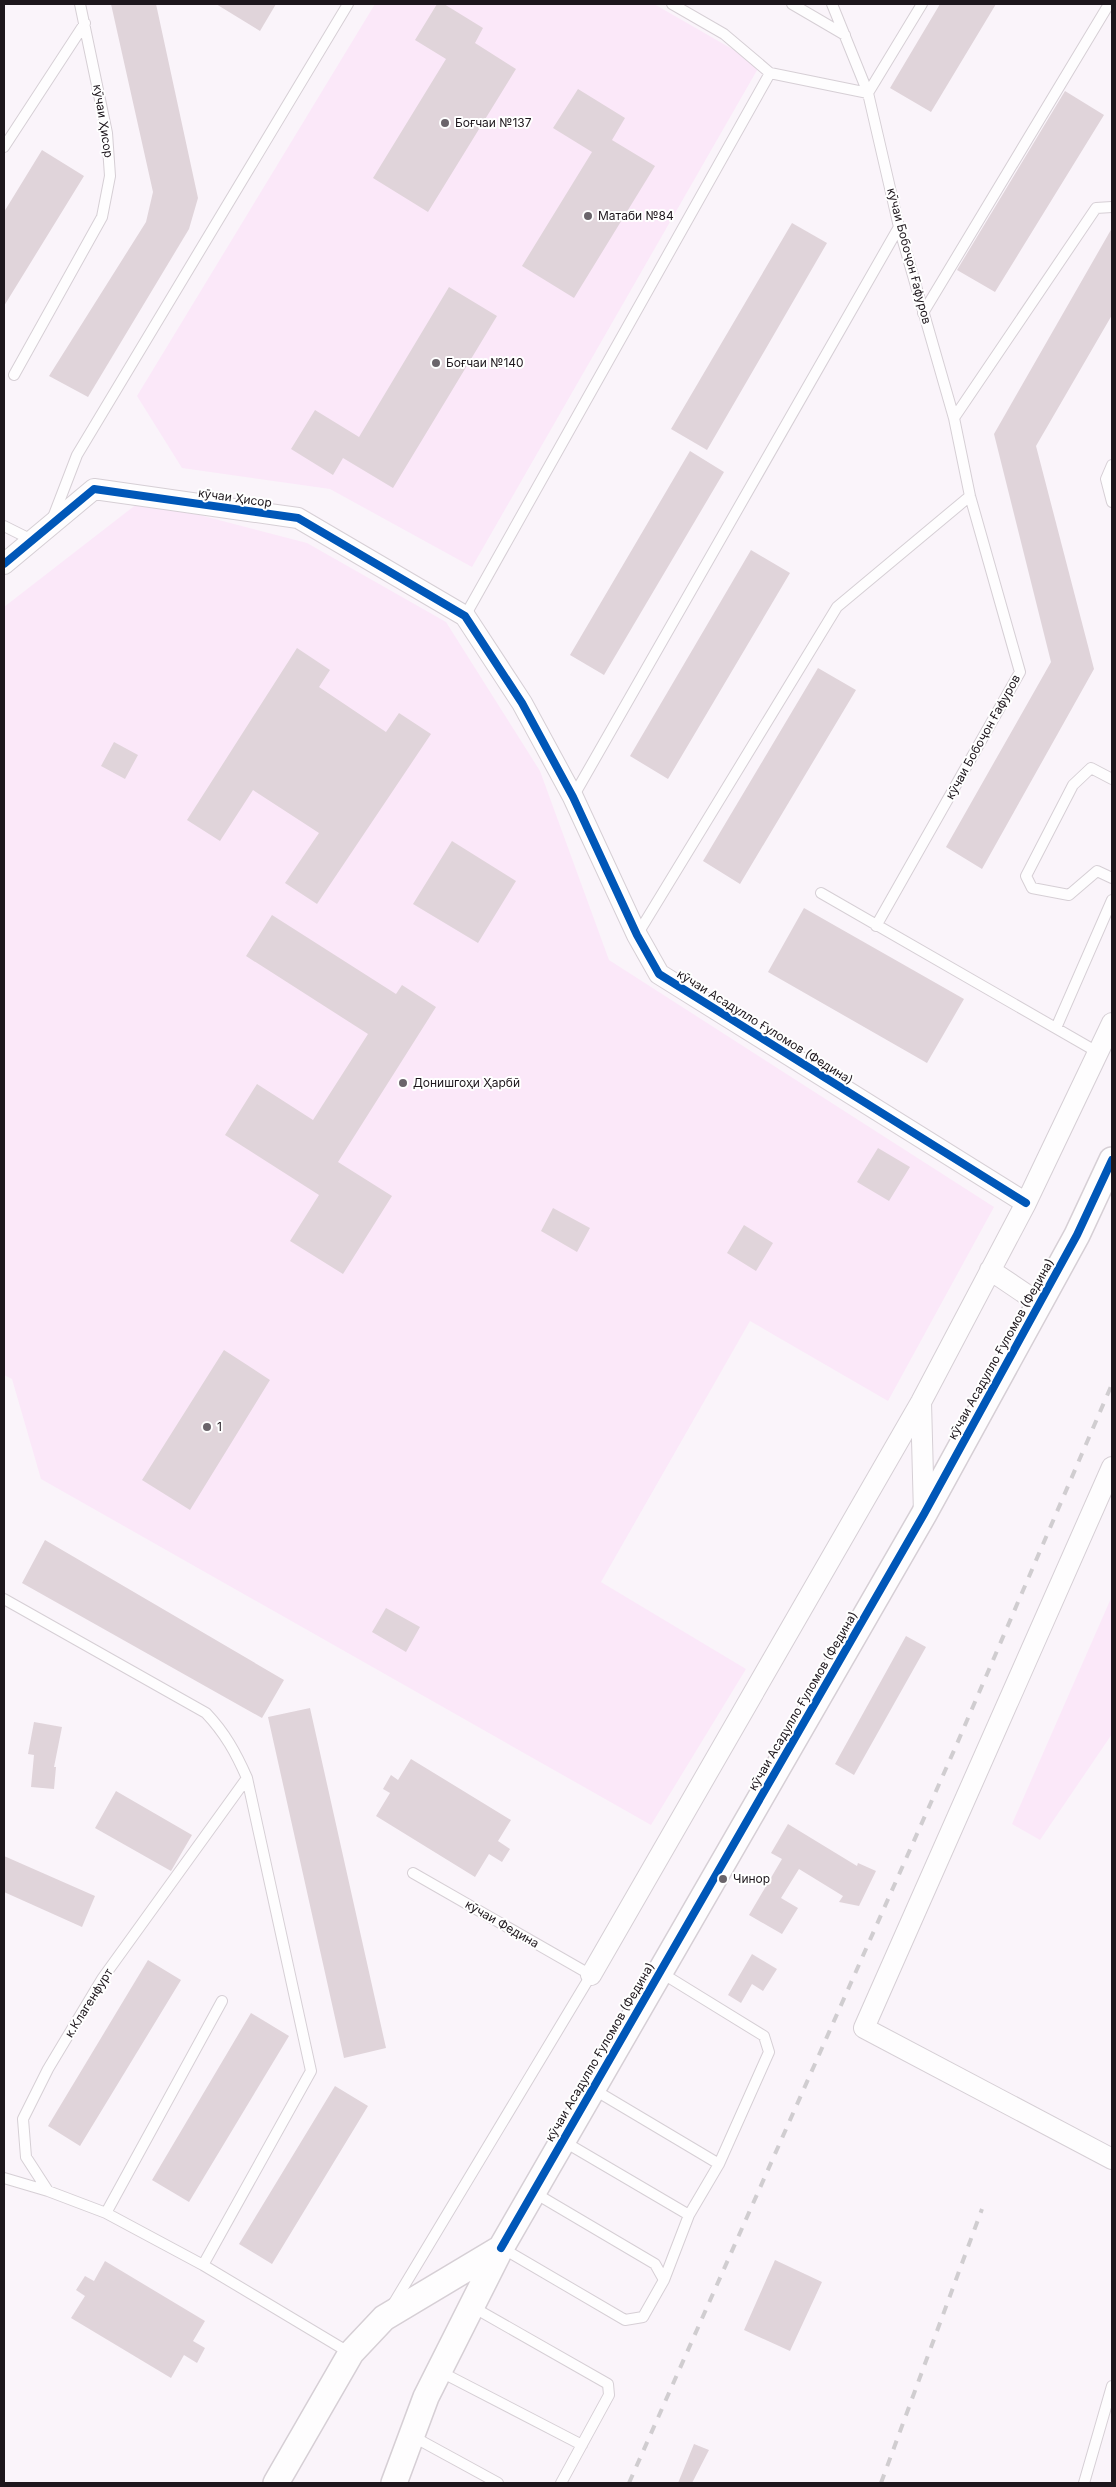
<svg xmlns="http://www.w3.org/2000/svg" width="1116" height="2487" font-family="Inter,sans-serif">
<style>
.built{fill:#fbe8f9}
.building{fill:#e0d4da}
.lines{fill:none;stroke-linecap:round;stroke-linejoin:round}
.service-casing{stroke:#d6cfd5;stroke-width:12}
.minor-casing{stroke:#d6cfd5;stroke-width:22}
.tertiary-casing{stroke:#d6cfd5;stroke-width:28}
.service{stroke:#fefdfe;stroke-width:10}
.minor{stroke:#fefdfe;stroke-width:20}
.tertiary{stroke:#fefdfe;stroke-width:25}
.rail{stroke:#d0cdd0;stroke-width:4;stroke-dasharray:9 9;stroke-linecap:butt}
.cycleway-casing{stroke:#fff;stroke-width:11}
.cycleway{stroke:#0057b8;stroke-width:8}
.poi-dot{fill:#6a646a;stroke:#fff;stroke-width:2}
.labels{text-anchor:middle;stroke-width:4;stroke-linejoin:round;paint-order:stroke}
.street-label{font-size:12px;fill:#1d161c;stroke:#fff}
.poi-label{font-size:12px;fill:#1d161c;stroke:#fff;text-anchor:start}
</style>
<rect width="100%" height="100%" fill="#faf4fa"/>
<!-- built -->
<path class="built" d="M375,4H654L760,65L472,567L330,489L182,468L137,396Z
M142,500L307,543L446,622L540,771L609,960L994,1207L888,1401L750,1321L601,1582L746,1669L651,1825L41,1479L12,1379L4,1375V607Z
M1112,1596V1734L1040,1840L1012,1824Z"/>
<!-- building -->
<path class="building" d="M111,4H156L198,198L189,229L88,397L49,376L146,222L153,192Z
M216,4H276L260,31Z
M437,4H444L483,28L475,43L516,69L428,212L373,178L446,59L415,40Z
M940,4H996L931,112L890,88Z
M578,89L625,118L612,140L655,166L574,298L522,266L592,152L553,128Z
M1065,91L1104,115L995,292L957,270Z
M42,150L84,176L4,306V212Z
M792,223L827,243L707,450L671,429Z
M1112,228V315L1036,446L1094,669L982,869L946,847L1051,662L994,434Z
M449,287L497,316L393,488L343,458L333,475L291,449L315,410L359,437Z
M690,451L724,472L604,675L570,655Z
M751,550L790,573L668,779L630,756Z
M297,648L330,670L319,687L386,732L399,713L431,734L317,904L285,883L319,833L253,790L220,841L187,820Z
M818,668L856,690L740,884L703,861Z
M114,742L138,755L125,779L101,766Z
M452,841L516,881L478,943L413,904Z
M804,908L964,999L927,1063L768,972Z
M272,915L396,994L402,985L436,1007L338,1162L392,1196L343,1274L290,1241L319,1195L225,1135L257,1084L313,1120L368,1034L246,956Z
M878,1148L910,1167L889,1201L857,1182Z
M553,1208L590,1228L577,1252L541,1231Z
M744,1225L773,1243L756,1271L727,1253Z
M224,1350L270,1380L190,1510L142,1480Z
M45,1540L284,1680L262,1718L22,1583Z
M386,1608L420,1627L406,1652L372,1632Z
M906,1636L926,1647L854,1775L835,1764Z
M310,1708L386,2048L344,2058L268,1717Z
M34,1722L62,1727L54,1767H56L54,1789L31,1787L34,1755L28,1754Z
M411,1759L511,1820L498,1841L510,1849L502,1862L489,1854L475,1877L376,1816L390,1793L383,1789L391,1775L398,1780Z
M116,1791L192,1835L171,1871L95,1828Z
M788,1824L857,1866L858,1863L876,1871L859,1906L839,1902L843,1896L799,1869L781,1898L798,1908L782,1934L749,1915L782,1859L771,1853Z
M4,1856L95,1896L82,1927L4,1892Z
M752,1954L777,1969L763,1991L752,1984L741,2003L728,1995Z
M148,1960L181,1980L80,2146L48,2126Z
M251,2013L289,2036L189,2202L152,2180Z
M335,2086L368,2106L272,2264L239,2244Z
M775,2260L822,2282L790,2351L744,2330Z
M105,2261L205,2321L193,2341L205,2348L197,2363L184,2355L171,2378L71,2318L85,2296L76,2290L85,2276L94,2281Z
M694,2444L709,2450L692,2483H678Z"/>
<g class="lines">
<defs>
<path id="service" d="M672,4L724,34L770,73L868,93L922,4
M792,4L845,35
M832,4L868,93L899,227L954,418
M4,147L85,23
M923,313L1109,4
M14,375L102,217L110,176L107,133L80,4
M1112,465L1106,479L1112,502
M52,520L77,455L348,4
M4,526L32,540
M465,616L770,73
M1112,779L1091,768L1073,785L1026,876L1032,888L1069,895L1097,871L1112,878
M573,797L899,227
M821,893L1099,1053
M876,926L1020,672L970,496L954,418L1096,208L1112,207
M637,935L837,607L970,496
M1056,1028L1112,900
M4,1599L206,1713C225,1733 236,1753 247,1778L311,2071L203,2265
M660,1972L764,2036L769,2052L719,2164L689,2215L664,2280
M593,2089L719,2164
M563,2141L689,2215
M4,2178L48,2191L106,2213L203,2265L350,2353
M48,2191L26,2157L23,2119L48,2069L102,1979L247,1778
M106,2213L222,2001
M502,2248L625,2320L643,2317L664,2280L655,2264L533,2192
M392,2306L591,1975L413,1873
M471,2306L608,2384L609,2395L561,2483
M439,2371L582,2445
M412,2436L498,2483
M1084,2483L1112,2386"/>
<path id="minor" d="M4,564L94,489L298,518L465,616L522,703L573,797L637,935L659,974L1026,1203
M990,1270L1039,1303
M921,1402L924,1514
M1112,1467L864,2028L1112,2159
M591,1975L921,1402L1026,1203L1112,1023"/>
<path id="tertiary" d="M501,2248L924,1514L1077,1235L1112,1160
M276,2483L351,2353L384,2318L501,2248L426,2397L394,2483"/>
</defs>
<!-- service casing -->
<use href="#service" class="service-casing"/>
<!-- minor casing -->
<use href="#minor" class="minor-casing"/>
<!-- tertiary casing -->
<use href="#tertiary" class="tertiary-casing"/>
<!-- service -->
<use href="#service" class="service"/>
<!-- minor -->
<use href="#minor" class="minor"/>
<!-- tertiary -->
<use href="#tertiary" class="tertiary"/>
<!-- rail -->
<path class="rail" d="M629,2483L956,1746L1112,1384
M881,2483L982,2209"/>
<defs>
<path id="cycleway" d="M4,564L94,489L298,518L465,616L522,703L573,797L637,935L659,974L1026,1203
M501,2248L924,1514L1077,1235L1112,1160"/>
</defs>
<!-- cycleway casing -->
<use href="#cycleway" class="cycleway-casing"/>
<!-- cycleway -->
<use href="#cycleway" class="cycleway"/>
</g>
<!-- markers -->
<g class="poi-dot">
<circle cx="445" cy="123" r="5"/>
<circle cx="588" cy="216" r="5"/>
<circle cx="436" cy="363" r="5"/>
<circle cx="403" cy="1083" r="5"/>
<circle cx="207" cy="1427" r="5"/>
<circle cx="723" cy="1879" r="5"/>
</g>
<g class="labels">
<!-- street labels -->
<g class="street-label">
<text transform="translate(103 121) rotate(81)" y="4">кӯчаи Ҳисор</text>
<text transform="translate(909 256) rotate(75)" y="4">кӯчаи Бобоҷон Ғафуров</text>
<text transform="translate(235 498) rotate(8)" y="4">кӯчаи Ҳисор</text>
<text transform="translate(983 737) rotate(-61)" y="4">кӯчаи Бобоҷон Ғафуров</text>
<text transform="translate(765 1027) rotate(32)" y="4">кӯчаи Асадулло Ғуломов (Федина)</text>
<text transform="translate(1001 1349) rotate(-61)" y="4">кӯчаи Асадулло Ғуломов (Федина)</text>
<text transform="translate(803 1701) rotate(-60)" y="4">кӯчаи Асадулло Ғуломов (Федина)</text>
<text transform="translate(502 1924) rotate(30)" y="4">кӯчаи Федина</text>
<text transform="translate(89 2003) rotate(-58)" y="4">к.Клагенфурт</text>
<text transform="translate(600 2052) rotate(-60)" y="4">кӯчаи Асадулло Ғуломов (Федина)</text>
</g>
<!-- poi labels -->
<g class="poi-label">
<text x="455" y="127">Боғчаи №137</text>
<text x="598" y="220">Матаби №84</text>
<text x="446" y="367">Боғчаи №140</text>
<text x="413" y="1087">Донишгоҳи Ҳарбӣ</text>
<text x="217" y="1431">1</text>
<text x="733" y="1883">Чинор</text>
</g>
</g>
<!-- border -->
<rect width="1116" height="2487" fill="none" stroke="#1d161c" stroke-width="10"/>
</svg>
